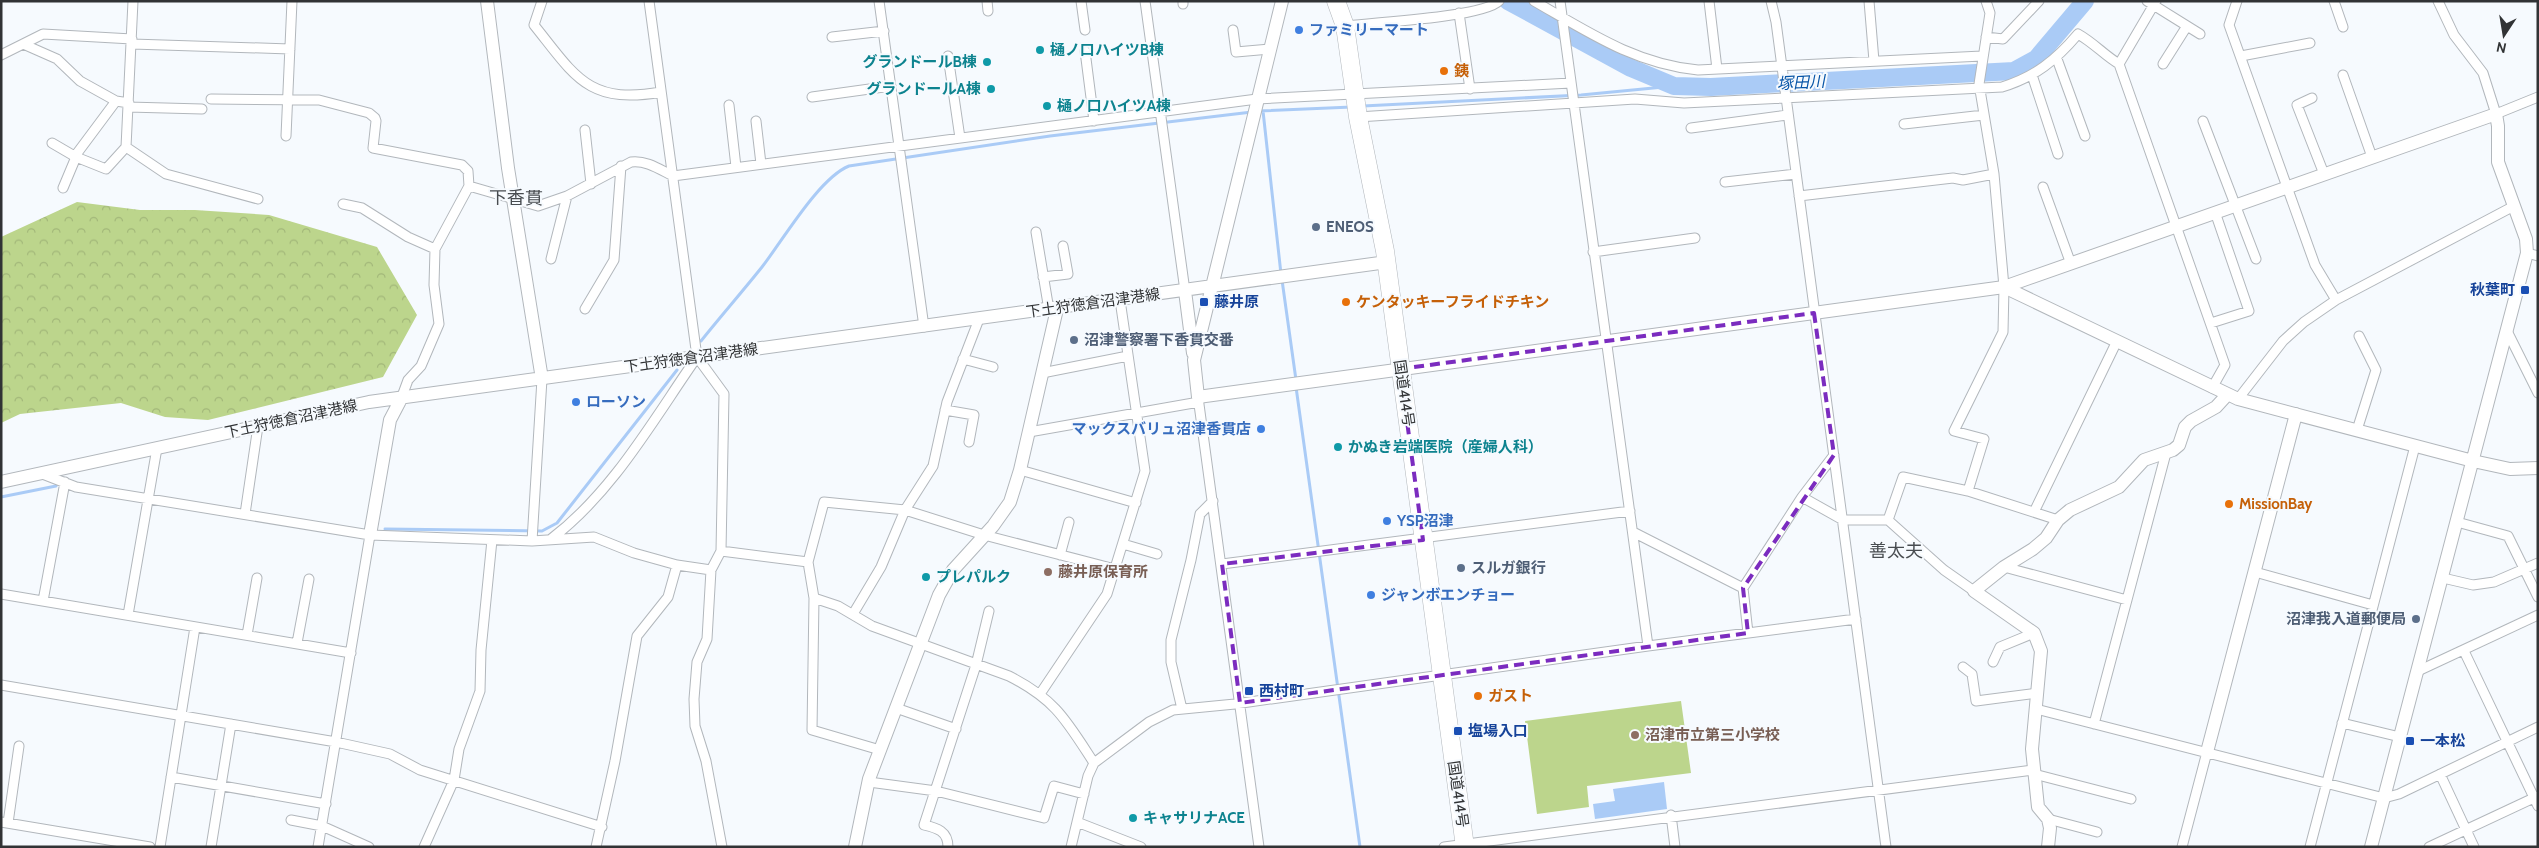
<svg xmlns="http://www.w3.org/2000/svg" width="2539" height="848" font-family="Cabin,'Noto Sans JP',sans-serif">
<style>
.forest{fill:url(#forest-crowns)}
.pitch{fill:#bcd58c}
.water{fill:#aacbf6}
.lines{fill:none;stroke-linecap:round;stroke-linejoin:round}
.stream{stroke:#aacbf6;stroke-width:3}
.river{stroke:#aacbf6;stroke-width:18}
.street-casing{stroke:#b2b7bc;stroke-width:11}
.secondary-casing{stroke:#b2b7bc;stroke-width:14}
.highway-casing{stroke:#b2b7bc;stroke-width:19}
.street{stroke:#fff;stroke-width:9}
.secondary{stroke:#fff;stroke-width:12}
.highway{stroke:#fff;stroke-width:18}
.marked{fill:none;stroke:#7b2cbf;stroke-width:4;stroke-dasharray:10 6;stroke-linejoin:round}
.shop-dot{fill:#3f7fe0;stroke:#f6fafe;stroke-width:2}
.culture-dot{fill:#0f9aa8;stroke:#f6fafe;stroke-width:2}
.food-dot{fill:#e8710a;stroke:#f6fafe;stroke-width:2}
.service-dot{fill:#5c6f8a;stroke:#f6fafe;stroke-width:2}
.transit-dot{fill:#1a4fb4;stroke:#f6fafe;stroke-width:2}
.education-dot{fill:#8d6e63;stroke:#f6fafe;stroke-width:2}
.labels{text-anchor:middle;stroke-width:4;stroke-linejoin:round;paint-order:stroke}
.shop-label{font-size:15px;font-weight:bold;fill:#366cbe;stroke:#f6fafe;text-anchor:start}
.culture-label{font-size:15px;font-weight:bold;fill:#0d838f;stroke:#f6fafe;text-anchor:start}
.food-label{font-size:15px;font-weight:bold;fill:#c56008;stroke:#f6fafe;text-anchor:start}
.service-label{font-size:15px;font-weight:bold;fill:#4e5e75;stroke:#f6fafe;text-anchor:start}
.transit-label{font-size:15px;font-weight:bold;fill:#164399;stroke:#f6fafe;text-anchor:start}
.street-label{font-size:15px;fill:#313335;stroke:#f6fafe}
.education-label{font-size:15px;font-weight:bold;fill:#785e54;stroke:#f6fafe;text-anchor:start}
.water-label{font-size:16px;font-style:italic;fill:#0755a7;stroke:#f6fafe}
.quarter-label{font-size:18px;fill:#484c50;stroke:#f6fafe}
</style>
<defs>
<pattern id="forest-crowns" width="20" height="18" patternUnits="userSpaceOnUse" patternTransform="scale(1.25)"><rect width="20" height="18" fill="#bcd58c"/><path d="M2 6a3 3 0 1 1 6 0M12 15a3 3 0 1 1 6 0" fill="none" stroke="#a2b779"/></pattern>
</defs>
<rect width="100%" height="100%" fill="#f6fafe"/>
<!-- forest -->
<path class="forest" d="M77,202L140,210H195L269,215L377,247L417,315L383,377L208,420L165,417L121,403L20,414L1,423V237Z"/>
<!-- pitch -->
<path class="pitch" d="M1681,701L1691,773L1587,786L1589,807L1537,814L1525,721Z"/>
<!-- water -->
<path class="water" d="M1664,782L1667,809L1595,819L1593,804L1615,801L1613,789Z"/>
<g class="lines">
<!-- stream -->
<path class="stream" d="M1363,106L1581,95L1674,86
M1258,111L1352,107
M1263,111L1281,274
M1282,280L1296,380
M701,341C721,316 742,292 762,267C783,240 819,178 849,166L1050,136L1252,112
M1296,387L1360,847
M1,497L56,486
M385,529L542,531L557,523L677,370"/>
<!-- river -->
<path class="river" d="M1508,1L1631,68L1674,86L1711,87L2014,71L2036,59L2085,1"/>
<defs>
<path id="street" d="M133,1L126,147L166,174L258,199
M542,1L534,25C575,76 588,105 661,92
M649,1L697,357L724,394L721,551L711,570L707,639L697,662L694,699L695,726L706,761L722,847
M879,1L924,327
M987,1L988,11
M1081,1L1085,30
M1145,1L1185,291
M1183,1V4
M1534,1C1588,32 1635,64 1698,70L1982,56
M1560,1L1648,646
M1709,1L1717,69
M1771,1L1776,22L1886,847
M1869,1L1874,61
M2147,1L2200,34
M2156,1L2119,64L2225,365L2212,388
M2237,1L2229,25L2315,265L2336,300
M2334,1L2343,27
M2438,1L2454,35L2483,73L2496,114L2538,97
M1459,13L1470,89
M1345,26C1372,23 1484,17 1499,1
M1233,30L1236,52L1270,49
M832,37L884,31
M1986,37L2003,39L2039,1
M23,44L57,59L80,81L116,101L129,103
M132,44L290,49
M1085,51L1094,121
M1,55L43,34L132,39
M948,56L960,138
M2241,56L2310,43
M2057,59L2085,136
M2163,64L2187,26
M2032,75L2058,154
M2343,75L2372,157
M812,97L891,86
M2312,98L2297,105L2324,174
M211,99L319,100L369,113L375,118L376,121L373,148L462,165L468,171L469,186L435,249L434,285L439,324L421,366L408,380L401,399
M729,105L736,167
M128,107L202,109
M1358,117L1635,99L1684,103L2002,87C2035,77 2056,60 2078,34C2094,43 2104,55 2119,64
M756,121L761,164
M2203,121L2256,259
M1904,124L1984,115
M1691,128L1787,115
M585,130L591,184
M286,136L292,1
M52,143L76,157L106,169L126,147
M75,156L116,101
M1725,182L1796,174
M469,186L538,206L567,196L631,162C646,160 659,169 673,176L1257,99L1571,83
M2043,187L2071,264
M63,188L76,157
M1799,196L1953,178L1963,180L1994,174
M343,204L362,208L408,237L435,249
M1036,232L1049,310
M1593,252L1695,238
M2527,253L2538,256
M551,259L567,196
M1043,277L1068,274L1063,246
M585,309L614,260L621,166
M2211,323L2249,311L2215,212
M2507,331L2538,393
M963,359L993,367
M1042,373L1128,356
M1198,397L1259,847
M2238,399L2283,341L2304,322L2336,300L2514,206
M945,410L974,415L969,442
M2357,430L2376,370L2359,336
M1029,432L1199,402
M1020,470L1136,503
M40,473L76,487L370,535L318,847
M1968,491L1984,439L1954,431L2003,332L2004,287L1994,174L1979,84L1990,13L1986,1
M1802,497L1843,520H1888L1944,570L1974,591
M2034,512L2117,341
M245,514L258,426
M1888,520L1903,477L1968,491L2058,520
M2457,522L2508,536L2538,597
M1633,532L1743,588
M370,535L532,541L594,537L634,553L677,565L711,570
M551,539C613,492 653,420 697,357
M532,541L542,379
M1123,544L1157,554
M721,551L808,562L814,598L838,606L872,626L1009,676C1056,700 1066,720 1094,763
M1060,555L1069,522
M808,562L824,502L905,510L984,535L1115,569
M1222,564L1630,511
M2004,567L2127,600
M2255,572L2373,605
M2443,578L2473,585L2494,582L2538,563
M1,594L351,653
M814,598L812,730L880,750
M43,601L65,482
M853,614L881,567L905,510L933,466L947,402L979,319
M128,615L157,448
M1748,633L1743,588L1802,497L1834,455
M247,635L257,578
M297,643L309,579
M2464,651L2538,806
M1993,662L2000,647L2034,633
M1963,667L1972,674L1976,701L2038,693
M2418,671L2538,615
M1,685L336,742L390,754L420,770L602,827
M1040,694L1107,594L1145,471L1120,300
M896,708L956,729
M1182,709L1171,662V640L1191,560L1200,514L1213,501
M2036,709L2384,798L2399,794L2538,727
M2342,723L2400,737
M2094,724L2166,453
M2034,774L2131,799
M2440,774L2474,847
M171,777L326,804
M869,782L936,791L1044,818L1054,786L1084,794
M1671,815L1675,847
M2048,819L2097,832
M291,820L322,826L369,847
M1,822L150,847
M1077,822L1141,847
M8,823L19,746
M160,847L195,627
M211,847L231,724
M424,847L454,780L459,749L480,691L481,650L492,540
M596,847L615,761L637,636L668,597L677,565
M948,847C948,831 937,828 924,825L976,665L989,611
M1071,847L1088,776L1094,763L1149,722L1173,710L1235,704L1648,646L1856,619
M1444,847L2033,770
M2182,847L2207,752
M2310,847L2415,446
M2429,847L2538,796"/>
<path id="secondary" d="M487,1L508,168L542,379
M1282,1L1194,360L1198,397L2004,287L2496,114L2498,126V162L2526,239L2527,253L2371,847
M2004,287L2238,399L2473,461L2510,469L2538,468
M1185,291L1193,353
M1,482L369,402L1387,262
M370,535L390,420L401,399
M2207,752L2296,414
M855,847L869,779L939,595L953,570L993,526L1010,502L1020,470L1057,309
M2048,847L2050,828L2048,819L2038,807L2032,749L2041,651L2034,633L1974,591L2004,567L2033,549L2046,538L2058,520L2070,510L2119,487L2144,460L2173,450L2179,445L2185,427L2191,421L2216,407L2227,395"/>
<path id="highway" d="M1336,1L1345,26L1358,117L1385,251L1465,847"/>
</defs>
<!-- street casing -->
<use href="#street" class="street-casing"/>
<!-- secondary casing -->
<use href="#secondary" class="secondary-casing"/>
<!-- highway casing -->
<use href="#highway" class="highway-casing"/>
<!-- street -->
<use href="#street" class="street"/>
<!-- secondary -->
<use href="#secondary" class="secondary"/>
<!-- highway -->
<use href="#highway" class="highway"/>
</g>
<!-- marked area -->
<path class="marked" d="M1814,313L1834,455L1743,588L1748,633L1240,703L1222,564L1423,540L1400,369Z"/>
<!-- markers -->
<g class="shop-dot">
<circle cx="1299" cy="30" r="5"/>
<circle cx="576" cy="402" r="5"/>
<circle cx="1261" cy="429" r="5"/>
<circle cx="1387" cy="521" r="5"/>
<circle cx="1371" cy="595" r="5"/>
</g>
<g class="culture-dot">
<circle cx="1040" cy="50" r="5"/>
<circle cx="987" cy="62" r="5"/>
<circle cx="991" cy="89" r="5"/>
<circle cx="1047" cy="106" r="5"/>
<circle cx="1338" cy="447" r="5"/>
<circle cx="926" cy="577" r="5"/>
<circle cx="1133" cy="818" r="5"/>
</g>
<g class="food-dot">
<circle cx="1444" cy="71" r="5"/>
<circle cx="1346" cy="302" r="5"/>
<circle cx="2229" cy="504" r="5"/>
<circle cx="1478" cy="696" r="5"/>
</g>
<g class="service-dot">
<circle cx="1316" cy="227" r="5"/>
<circle cx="1074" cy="340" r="5"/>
<circle cx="1461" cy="568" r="5"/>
<circle cx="2416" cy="619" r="5"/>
</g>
<g class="transit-dot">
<rect x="2520" y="285" width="10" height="10" rx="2.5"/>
<rect x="1199" y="297" width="10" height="10" rx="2.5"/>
<rect x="1244" y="686" width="10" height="10" rx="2.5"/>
<rect x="1453" y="726" width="10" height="10" rx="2.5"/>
<rect x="2405" y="736" width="10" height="10" rx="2.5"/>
</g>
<g class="education-dot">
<circle cx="1048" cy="572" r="5"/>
<circle cx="1635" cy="735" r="5"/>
</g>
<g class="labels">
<!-- shop labels -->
<g class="shop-label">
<text x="1309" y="35">ファミリーマート</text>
<text x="586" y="407">ローソン</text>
<text x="1251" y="434" text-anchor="end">マックスバリュ沼津香貫店</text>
<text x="1397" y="526">YSP沼津</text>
<text x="1381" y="600">ジャンボエンチョー</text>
</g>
<!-- culture labels -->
<g class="culture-label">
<text x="1050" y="55">樋ノ口ハイツB棟</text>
<text x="977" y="67" text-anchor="end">グランドールB棟</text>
<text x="981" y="94" text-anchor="end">グランドールA棟</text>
<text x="1057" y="111">樋ノ口ハイツA棟</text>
<text x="1348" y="452">かぬき岩端医院（産婦人科）</text>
<text x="936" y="582">プレパルク</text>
<text x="1143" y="823">キャサリナACE</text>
</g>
<!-- food labels -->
<g class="food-label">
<text x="1454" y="76">銕</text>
<text x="1356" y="307">ケンタッキーフライドチキン</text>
<text x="2239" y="509">MissionBay</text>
<text x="1488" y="701">ガスト</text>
</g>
<!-- service labels -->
<g class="service-label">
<text x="1326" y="232">ENEOS</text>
<text x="1084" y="345">沼津警察署下香貫交番</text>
<text x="1471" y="573">スルガ銀行</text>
<text x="2406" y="624" text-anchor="end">沼津我入道郵便局</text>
</g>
<!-- transit labels -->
<g class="transit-label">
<text x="2515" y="295" text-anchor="end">秋葉町</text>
<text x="1214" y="307">藤井原</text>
<text x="1259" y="696">西村町</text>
<text x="1468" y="736">塩場入口</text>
<text x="2420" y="746">一本松</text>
</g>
<!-- street labels -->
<g class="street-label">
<text transform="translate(1093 303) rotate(-8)" y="5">下土狩徳倉沼津港線</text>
<text transform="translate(691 358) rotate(-8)" y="5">下土狩徳倉沼津港線</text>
<text transform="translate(1404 393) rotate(82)" y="5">国道414号</text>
<text transform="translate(291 419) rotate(-12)" y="5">下土狩徳倉沼津港線</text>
<text transform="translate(1458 794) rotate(82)" y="5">国道414号</text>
</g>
<!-- education labels -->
<g class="education-label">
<text x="1058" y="577">藤井原保育所</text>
<text x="1645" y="740">沼津市立第三小学校</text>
</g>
<!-- water labels -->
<g class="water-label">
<text transform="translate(1801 82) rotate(-3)" y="6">塚田川</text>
</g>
<!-- quarter labels -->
<g class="quarter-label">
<text x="516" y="204">下香貫</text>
<text x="1896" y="557">善太夫</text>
</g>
</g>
<!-- border -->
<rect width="2539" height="848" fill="none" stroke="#313335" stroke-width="5"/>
<!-- north arrow -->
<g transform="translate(2504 35) rotate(192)" stroke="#f6fafe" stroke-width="4" paint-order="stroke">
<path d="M0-4L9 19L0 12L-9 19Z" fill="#313335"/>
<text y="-8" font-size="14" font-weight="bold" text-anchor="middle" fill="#313335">N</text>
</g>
</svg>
